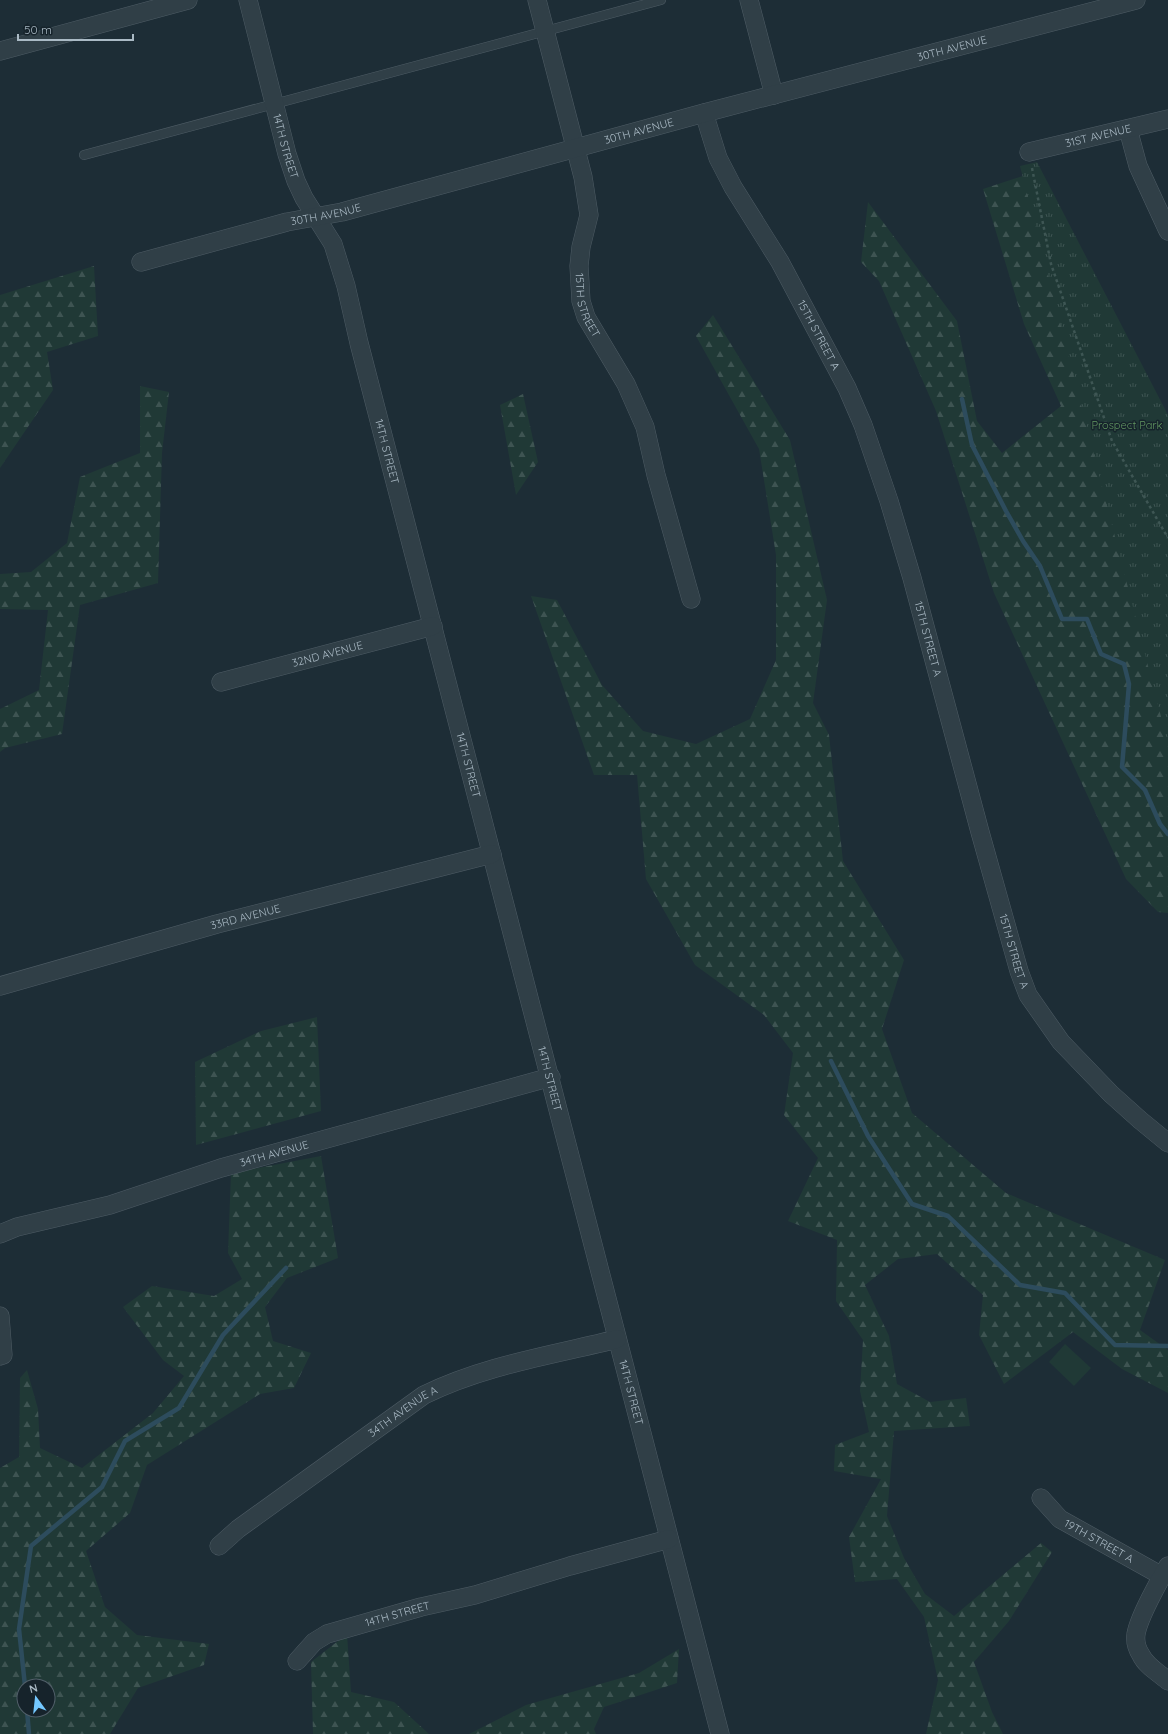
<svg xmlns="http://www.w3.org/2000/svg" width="1168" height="1734" font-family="Quicksand,sans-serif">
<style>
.forest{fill:url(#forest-firs);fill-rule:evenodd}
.park{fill:url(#park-tufts)}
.pitch{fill:#203936}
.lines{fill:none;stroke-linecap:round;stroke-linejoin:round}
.stream{stroke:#2d4c5d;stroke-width:4.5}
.lane-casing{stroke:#4e5c65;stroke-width:10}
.street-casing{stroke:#4e5c65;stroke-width:19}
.path{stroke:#3e5654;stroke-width:2.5;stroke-dasharray:3 3;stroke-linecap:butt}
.lane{stroke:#303f47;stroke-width:9}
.street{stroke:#303f47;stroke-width:18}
.labels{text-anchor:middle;stroke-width:3;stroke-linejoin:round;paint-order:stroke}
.street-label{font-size:11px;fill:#aabac5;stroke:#16232b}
.park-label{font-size:11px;fill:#619661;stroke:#16232b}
</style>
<defs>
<pattern id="forest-firs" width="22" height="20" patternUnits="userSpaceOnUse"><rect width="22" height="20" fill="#203936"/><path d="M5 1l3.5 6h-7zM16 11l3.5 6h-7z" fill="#3e5452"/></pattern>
<pattern id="park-tufts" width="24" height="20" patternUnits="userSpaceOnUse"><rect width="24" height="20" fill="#203936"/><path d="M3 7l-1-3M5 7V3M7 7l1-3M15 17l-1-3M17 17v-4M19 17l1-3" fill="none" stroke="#3e5452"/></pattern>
</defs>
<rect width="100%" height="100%" fill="#1d2d36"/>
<!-- forest -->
<path class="forest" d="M1035,172L1168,431V913L1158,912L1126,879L994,593L936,411L879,281L861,262L868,202L957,321L977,421L1002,453L1061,406L1024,324L983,189Z
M94,266L98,336L47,352L53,390L0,468V295Z
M713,315L790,440L827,600L813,703L829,735L843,861L904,960L882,1029L912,1113L1006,1193L1165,1260L1140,1330L1168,1350V1393L1122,1369L1073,1332L1004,1384L979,1335L983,1295L937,1254L898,1259L865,1285L889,1336L897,1384L930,1402L966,1398L970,1426L894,1431L887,1516L904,1558L925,1594L954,1616L1041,1543L1052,1552L1009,1621L974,1662L992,1712L1003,1734H926L938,1680L924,1617L897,1579L855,1582L849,1537L881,1479L834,1471L835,1445L869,1432L860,1391L863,1340L836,1301L837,1240L788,1221L818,1158L784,1115L793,1053L764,1015L695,965L646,879L637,775H594L531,596L557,600L602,685L643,731L696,744L750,719L776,660V555L759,449L696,336Z
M140,386L169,392L162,453L158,583L80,605L62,734L5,748L0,752V709L39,690L48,610L0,609V574L31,572L67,543L80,477L140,453Z
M523,394L538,462L516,495L500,405Z
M317,1017L321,1111L196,1145L195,1062L261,1031Z
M321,1156L338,1258L287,1278L265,1307L273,1341L311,1353L294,1388L260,1394L147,1465L130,1513L86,1551L105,1607L137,1635L209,1644L204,1665L138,1688L110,1734H0V1468L19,1457L20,1378L27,1370L38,1409L40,1448L82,1468L153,1413L184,1376L163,1360L123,1307L152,1286L214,1296L242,1279L228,1253L231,1173ZM24,1686H48V1710H24Z
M347,1634L351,1692L394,1702L429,1734H313L311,1662Z
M679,1649L677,1683L604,1707L594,1729L596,1734H469L526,1705L639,1673Z"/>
<!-- park -->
<path class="park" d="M1037,162L1168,415V744L1020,166Z"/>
<!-- pitch -->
<path class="pitch" d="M1065,1344L1091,1368L1074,1386L1049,1362Z"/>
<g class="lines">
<!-- stream -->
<path class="stream" d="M962,399L972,445L1006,511L1023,541L1040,566L1062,619H1087L1101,654L1124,664L1129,684L1122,767L1145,790L1160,824L1168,834
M831,1061L868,1136L912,1204L948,1216L1020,1285L1065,1293L1115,1345L1168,1346
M25,1686L19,1629L31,1546L102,1487L125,1441L179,1408L223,1335L286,1268
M27,1710L29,1734"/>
<defs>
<path id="lane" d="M84,155L661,0"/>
<g id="street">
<path id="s1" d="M248,0L287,154L296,181L304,198L333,244L346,286L359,343L720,1734"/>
<path id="s2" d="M537,0L583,177L589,215L581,247L579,266L581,301L586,317L626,384L645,427L656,475L691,599"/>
<path d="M749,0L774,95"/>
<path d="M0,51L188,0"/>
<path id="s3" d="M704,113L718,158L733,187L780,262L847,388L863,425L889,501L912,578L980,832L1019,971L1028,995L1061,1042L1111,1094L1140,1120L1168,1143"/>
<path d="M1128,129L1138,166L1168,231"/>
<path id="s4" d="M1029,152L1168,119"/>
<path id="s5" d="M141,262L287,222L342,212L704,113L1136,0"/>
<path id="s6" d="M221,682L433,626"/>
<path id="s7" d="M0,986L217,924L492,854"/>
<path id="s8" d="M0,1234L17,1227L110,1205L221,1168L551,1077"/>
<path d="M0,1316L3,1355L0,1356"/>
<path id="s9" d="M1041,1498L1060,1519L1162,1576"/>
<path id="s10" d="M219,1546L238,1529L424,1395C485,1365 553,1355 617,1339"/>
<path d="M1168,1566C1159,1581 1139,1617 1136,1634C1135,1641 1137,1649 1141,1655C1146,1666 1159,1673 1168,1681"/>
<path id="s11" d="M297,1661L314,1642L327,1634L421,1607L475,1595L570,1566L669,1539"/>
</g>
</defs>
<!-- lane casing -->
<use href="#lane" class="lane-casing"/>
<!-- street casing -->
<use href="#street" class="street-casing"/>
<!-- path -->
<path class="path" d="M1032,168L1051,264L1112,441L1168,538"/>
<!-- lane -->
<use href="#lane" class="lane"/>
<!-- street -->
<use href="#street" class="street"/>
</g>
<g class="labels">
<!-- street labels -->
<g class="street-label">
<text dy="4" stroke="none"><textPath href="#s5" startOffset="839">30TH AVENUE</textPath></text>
<text dy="4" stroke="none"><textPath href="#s5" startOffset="515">30TH AVENUE</textPath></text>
<text dy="4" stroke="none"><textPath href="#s4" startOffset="71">31ST AVENUE</textPath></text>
<text dy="4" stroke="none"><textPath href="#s1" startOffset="151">14TH STREET</textPath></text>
<text dy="4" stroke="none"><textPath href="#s5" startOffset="191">30TH AVENUE</textPath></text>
<text dy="4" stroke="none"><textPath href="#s2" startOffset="314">15TH STREET</textPath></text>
<text dy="4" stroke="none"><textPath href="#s3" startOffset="251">15TH STREET A</textPath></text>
<text dy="4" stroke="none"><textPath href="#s1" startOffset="475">14TH STREET</textPath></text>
<text dy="4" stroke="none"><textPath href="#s3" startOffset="575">15TH STREET A</textPath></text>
<text dy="4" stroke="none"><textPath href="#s6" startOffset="110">32ND AVENUE</textPath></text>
<text dy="4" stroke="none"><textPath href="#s1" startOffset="799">14TH STREET</textPath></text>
<text dy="4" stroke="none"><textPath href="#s7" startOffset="255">33RD AVENUE</textPath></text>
<text dy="4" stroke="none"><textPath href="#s3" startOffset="899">15TH STREET A</textPath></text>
<text dy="4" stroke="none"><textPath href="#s1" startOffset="1123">14TH STREET</textPath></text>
<text dy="4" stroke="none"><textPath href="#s8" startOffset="286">34TH AVENUE</textPath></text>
<text dy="4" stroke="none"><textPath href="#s1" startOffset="1447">14TH STREET</textPath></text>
<text dy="4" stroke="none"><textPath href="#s10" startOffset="228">34TH AVENUE A</textPath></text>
<text dy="4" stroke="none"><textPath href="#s9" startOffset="73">19TH STREET A</textPath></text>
<text dy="4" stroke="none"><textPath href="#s11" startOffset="114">14TH STREET</textPath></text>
</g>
<!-- park labels -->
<g class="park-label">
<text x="1127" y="429">Prospect Park</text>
</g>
</g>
<!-- north arrow -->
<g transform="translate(36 1698) rotate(345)"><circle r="19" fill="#16232b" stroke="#515f69"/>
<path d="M0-3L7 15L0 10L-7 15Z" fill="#74c8ff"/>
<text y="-6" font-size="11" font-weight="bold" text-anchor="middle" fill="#aabac5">N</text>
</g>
<!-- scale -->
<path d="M18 34v6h115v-6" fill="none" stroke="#aabac5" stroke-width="2"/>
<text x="24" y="34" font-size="12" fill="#aabac5" stroke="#16232b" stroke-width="3" paint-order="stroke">50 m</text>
</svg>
